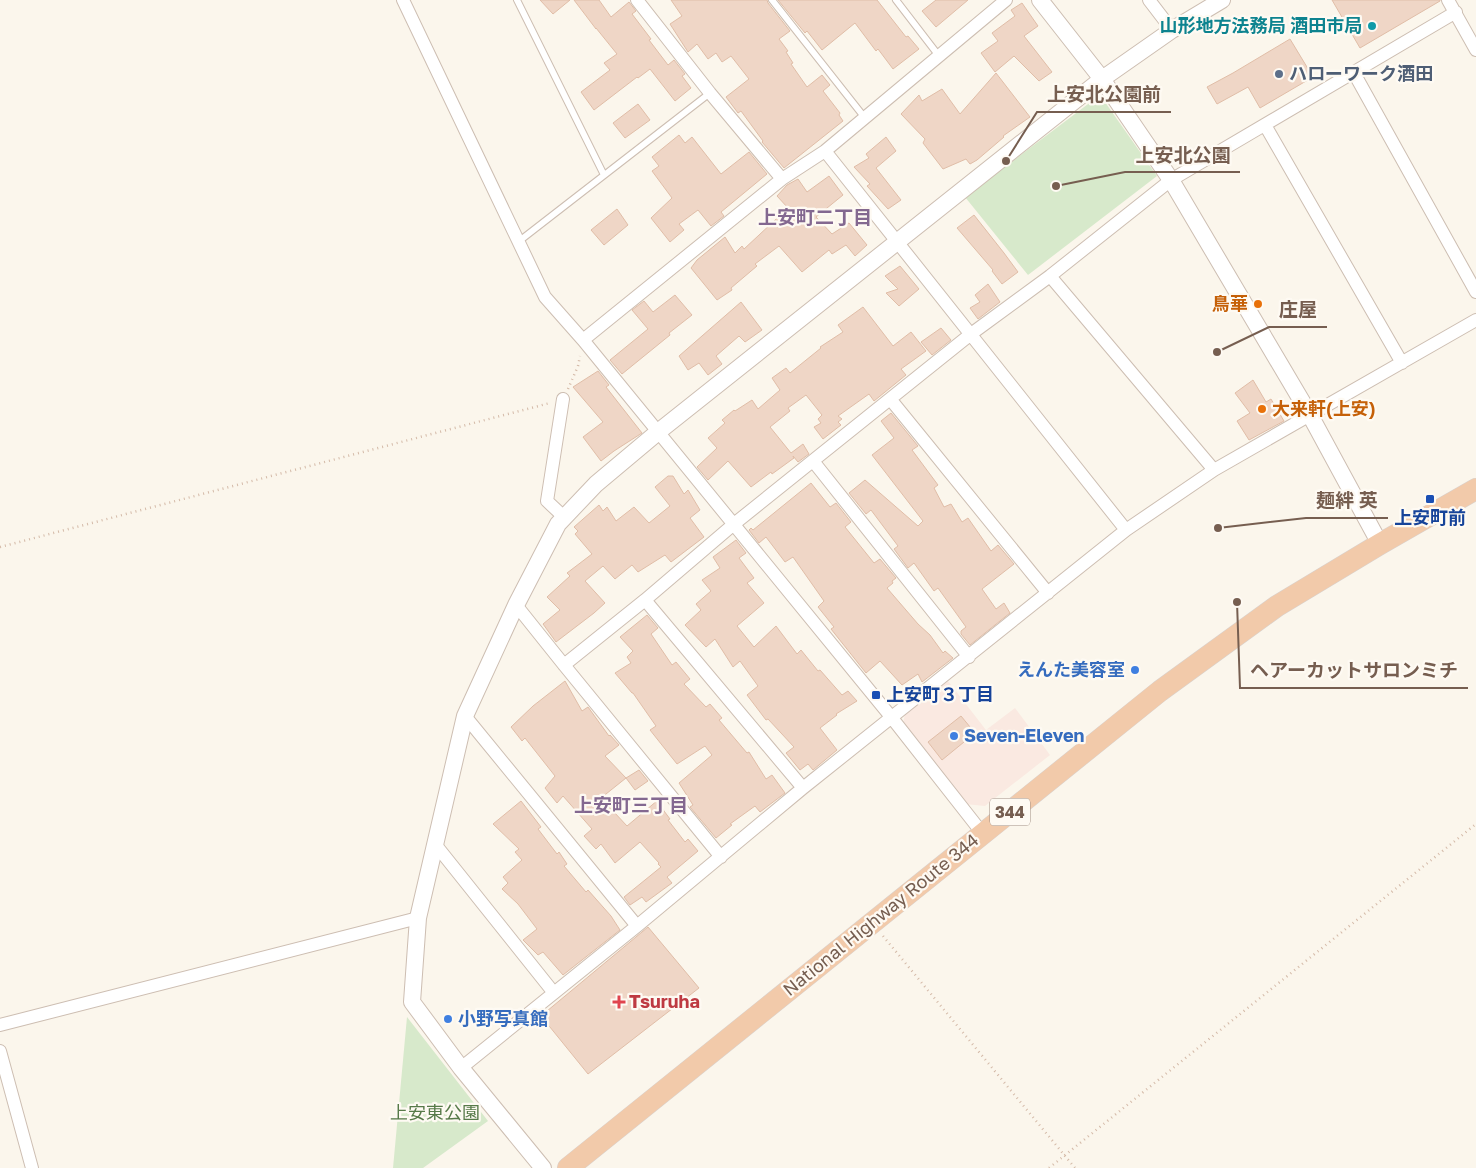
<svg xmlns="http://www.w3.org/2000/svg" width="1476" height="1168" font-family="'Golos Text','Noto Sans JP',sans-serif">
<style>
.commercial{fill:#fae9e1}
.green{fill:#d7e9cb}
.building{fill:#efd6c6;stroke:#e0bda7}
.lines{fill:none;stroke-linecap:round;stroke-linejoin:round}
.service-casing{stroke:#cdbeb2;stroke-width:8}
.minor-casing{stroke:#cdbeb2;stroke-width:14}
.tertiary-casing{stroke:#cdbeb2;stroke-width:18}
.trunk-casing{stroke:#d9d2ce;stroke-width:22}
.path{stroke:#d4baa8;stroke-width:2.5;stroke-dasharray:1 4;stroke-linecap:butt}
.service{stroke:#fff;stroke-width:6}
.minor{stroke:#fff;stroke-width:12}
.tertiary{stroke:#fff;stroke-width:16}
.trunk{stroke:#f2caaa;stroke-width:21}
.culture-dot{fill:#0f9aa8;stroke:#fefaf3;stroke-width:2}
.service-dot{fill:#5c6f8a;stroke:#fefaf3;stroke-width:2}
.food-dot{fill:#e8710a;stroke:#fefaf3;stroke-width:2}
.transit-dot{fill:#1a4fb4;stroke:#fefaf3;stroke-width:2}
.shop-dot{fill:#3f7fe0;stroke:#fefaf3;stroke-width:2}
.health-dot{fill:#e0444e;stroke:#fefaf3;stroke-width:2}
.labels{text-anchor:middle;stroke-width:4.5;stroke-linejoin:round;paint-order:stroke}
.shield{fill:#fefaf3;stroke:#9f8d81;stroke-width:1}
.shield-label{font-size:16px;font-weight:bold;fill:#765e50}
.culture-label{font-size:18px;font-weight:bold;fill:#0d838f;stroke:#fefaf3;text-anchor:end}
.service-label{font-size:18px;font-weight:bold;fill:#4e5e75;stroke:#fefaf3;text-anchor:start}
.food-label{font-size:18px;font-weight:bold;fill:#c56008;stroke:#fefaf3;text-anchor:end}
.transit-label{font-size:18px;font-weight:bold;fill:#164399;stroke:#fefaf3}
.shop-label{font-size:18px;font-weight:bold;fill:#366cbe;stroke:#fefaf3;text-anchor:start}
.street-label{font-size:18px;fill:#765e50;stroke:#fefaf3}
.health-label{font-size:18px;font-weight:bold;fill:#be3a42;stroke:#fefaf3;text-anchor:start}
.park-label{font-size:18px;fill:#577a49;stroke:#fefaf3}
.neighbourhood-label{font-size:19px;font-weight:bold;fill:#836890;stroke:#fefaf3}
.leader{fill:none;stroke:#765e50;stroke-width:2}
.callout-dot{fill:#765e50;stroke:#fefaf3;stroke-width:2}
.callout-label{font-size:19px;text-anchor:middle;font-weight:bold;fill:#765e50;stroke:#fefaf3;stroke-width:4.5;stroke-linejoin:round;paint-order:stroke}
</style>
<rect width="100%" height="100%" fill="#fbf6ec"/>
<!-- commercial -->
<path class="commercial" d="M948,681L986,730L1015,708L1050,755L985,806L965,804L903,724L905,714Z"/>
<!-- green -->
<path class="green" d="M1100,95L1157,176L1028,275L965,197Z
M407,1017L488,1121L423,1168H393Z"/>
<!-- building -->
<path class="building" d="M540,0H570L553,14Z
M574,0H599L611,17L629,2L636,11L632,14L651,39L649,40L668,65L674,60L685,74L682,76L691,88L675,101L650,69L638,78L637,77L594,110L581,92L610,70L604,63L617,54L596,28V29Z
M671,0H767L768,3L790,31L779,39L788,51L786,52L793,63L791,64L807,87L822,75L830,85L823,91L840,113L839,115L843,121L784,168L762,142L763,141L741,111L738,113L726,97L749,79L731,56L722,62L716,53L708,59L697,44L688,52L670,24L682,16Z
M778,0H877L906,37L908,36L919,49L893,69L878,49L876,51L855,23L822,50L807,31L805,33Z
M936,0H968L936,27L922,11Z
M1332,0H1440V1L1360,48Z
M1022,3L1038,26L1024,36L1052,72L1039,81L1014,56L995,72L981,53L998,41L992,33L1015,16L1011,10Z
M1290,39L1313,77L1260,108L1248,87L1217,104L1207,87L1233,73Z
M996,73L1030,117L1003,136L1004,137L977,160L970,164L966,159L943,169L923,143L925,139L901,114L919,95L922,101L942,89L960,114Z
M638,104L650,120L625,138L613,123Z
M679,135L685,143L692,137L721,174L749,152L767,174L721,212L724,216L711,226L698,210L679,224L684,230L670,242L651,218L672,198L652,171L659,166L652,157Z
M886,137L896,151L876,168L901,200L888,209L867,186L870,184L854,167L869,158L866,154Z
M829,176L843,195L816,217L832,234L849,223L867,245L855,256L846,245L832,254L829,250L802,272L779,246L755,264L757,266L731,288L732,290L717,300L691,268L697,260L725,237L735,253L742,246L744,249L788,208L777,196L787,185L798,179L807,192Z
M617,209L628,225L604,245L591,230Z
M974,215L1004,253L1018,272L1002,284L992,271L993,270L957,228Z
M900,266L919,289L899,306L886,293L898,289L885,276Z
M988,284L1000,302L978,319L970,308L980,302L975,295Z
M675,295L692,315L669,333L670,335L622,374L610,360L648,329L632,310L644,301L653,312Z
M741,302L762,330L745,342L739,336L716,356L722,364L708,375L699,363L688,370L679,356Z
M863,307L893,346L911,332L926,351L901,369L906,375L874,401L869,394L838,416L842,419L838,422L841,425L823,439L814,427L821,423L818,419L822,415L806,395L788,408L790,411L770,427L791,453L803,444L809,454L798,462L793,456L794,458L772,474L771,472L751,487L728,461L708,480L697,467L717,448L708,438L725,423L722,420L734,410L735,411L752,400L758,409L780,390L772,378L786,368L790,373L821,348L820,347L843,332L838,325Z
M941,328L951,340L932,355L921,342Z
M598,371L609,385L606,387L642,433L614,451L601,461L583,437L603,422L573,387Z
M1253,380L1266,402L1271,399L1284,421L1249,440L1237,421L1250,413L1235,393Z
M891,413L918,446L912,450L938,485L934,488L944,507L951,504L962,522L968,518L991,551L998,545L1014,564L982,589L996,609L1004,603L1010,613L970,645L961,634V631L966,627L938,588L934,591L914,563L908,568L894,549L898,546L871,510L866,514L849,493L865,480L918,526L923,521L872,455L894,438L881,421Z
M668,476H673L684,494L688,490L700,510L690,518L704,537L671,562L665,555L638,572L632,565L615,579L603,566L585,581L605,603L594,613L556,642L543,624L560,610L547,597L570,576L567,573L592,554L575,534L578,531L574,527L599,505L603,511L607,507L616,521L634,507L649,523L670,506L655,487Z
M811,483L830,507L836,503L851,522L845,527L874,563L880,559L896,578L892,581L893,583L887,588L918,624L930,635L943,653L945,651L953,658L922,682L918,674L902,685L880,661L866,673L831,629L834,627L818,607L824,601L793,557L785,562L766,537L759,543L749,530L751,528L753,530Z
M736,540L746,553L739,558L754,578L747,583L764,603L737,626L754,647L776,626L797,654L801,650L818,671L820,670L842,695L848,691L857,701L836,714L837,715L820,728L837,750L813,770L808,764L800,770L786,753L794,747L768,719L766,720L747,695L758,686L740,661L733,667L715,639L706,647L685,625L701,610L696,604L711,591L702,580L720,568L713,557Z
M647,615L658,628L651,634L672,665L676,662L690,679L684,684L706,707L710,704L722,718L719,720L747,753L749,752L766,779L772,775L785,793L760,812L755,806L730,824L732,825L716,838L690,807L693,805L679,783L712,755L705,746L677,764L650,730L656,726L633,693H632L615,673L631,663L627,657L633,651L620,637Z
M565,681L582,711L588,707L609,736L610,735L619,745L605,756L626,778L601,798L627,826L658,800L664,811L670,819L668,820L685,842L688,839L698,851L667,877L672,883L646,902L642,897L630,905L624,897L661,867L658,864L659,863L640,842L615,863L601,844L596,849L584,836L592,829L563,796L557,803L545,788L555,776L525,738L522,741L511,727L533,706Z
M961,716L975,733L942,760L928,742Z
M639,770L648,781L635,790L626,778Z
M521,801L541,827L538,829L557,854L559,852L567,864L564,866L586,892L588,890L611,916L620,930L563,975L543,952L538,955L523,940L537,929L518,904L502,889L508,883L503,877L522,860L515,852L519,849L493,824Z
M648,927L699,988L588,1074L541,1016Z"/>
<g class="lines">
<defs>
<path id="service" d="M517,0L604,175
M772,0L865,118
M896,0L939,56
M518,242L710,93"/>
<path id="minor" d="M403,0L545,297L583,340L892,718L983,834
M637,0L710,93L782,179
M1149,0L1172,30
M1448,0L1476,50
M1354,73L1476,292
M1265,125L1402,363
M825,151L1126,530
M1050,276L1214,470
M583,340L782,179L825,151L1006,0
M563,399L547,501L565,518
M891,400L1048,593
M813,461L969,657
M645,600L803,788
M516,605L564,665L721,857
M564,665L645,600L734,524L971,334L1050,276L1171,180L1456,12
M465,716L637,926
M435,844L554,993
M0,1025L418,918
M0,1051L32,1168
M461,1068L637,926L803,788L1126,530L1214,470L1476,320"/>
<path id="tertiary" d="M1040,0L1102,79L1171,180L1310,415L1380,544
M543,1168L461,1068L412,1002L418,918L465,716L516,605L558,524L596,484L658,432L1102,79L1172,30L1222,0"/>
<path id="trunk" d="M568,1168L1160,691L1277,606L1380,544L1476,489"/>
</defs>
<!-- service casing -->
<use href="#service" class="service-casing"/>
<!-- minor casing -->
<use href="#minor" class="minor-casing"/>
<!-- tertiary casing -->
<use href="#tertiary" class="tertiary-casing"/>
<!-- trunk casing -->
<use href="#trunk" class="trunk-casing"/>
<!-- path -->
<path class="path" d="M568,389L578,366L580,356
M0,547L550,403
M883,936L1075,1168
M1049,1168L1476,824"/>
<!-- service -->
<use href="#service" class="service"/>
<!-- minor -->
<use href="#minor" class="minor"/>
<!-- tertiary -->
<use href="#tertiary" class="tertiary"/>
<!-- trunk -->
<use href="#trunk" class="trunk"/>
</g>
<!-- markers -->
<circle class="culture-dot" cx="1372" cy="26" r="5"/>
<circle class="service-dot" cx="1279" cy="74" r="5"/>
<g class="food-dot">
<circle cx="1258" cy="304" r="5"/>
<circle cx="1262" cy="409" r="5"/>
</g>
<g class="transit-dot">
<rect x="1425" y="494" width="10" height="10" rx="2.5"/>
<rect x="871" y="690" width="10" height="10" rx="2.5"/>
</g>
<g class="shop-dot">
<circle cx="1135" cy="670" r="5"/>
<circle cx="954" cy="736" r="5"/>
<circle cx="448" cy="1019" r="5"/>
</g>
<path class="health-dot" d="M616.5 994.5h5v5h5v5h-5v5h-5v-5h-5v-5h5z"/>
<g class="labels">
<!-- shield labels -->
<rect class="shield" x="990" y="798.5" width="40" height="27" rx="4"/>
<g class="shield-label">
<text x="1010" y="818">344</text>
</g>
<!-- culture labels -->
<g class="culture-label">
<text x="1362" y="32">山形地方法務局 酒田市局</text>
</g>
<!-- service labels -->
<g class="service-label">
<text x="1289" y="80">ハローワーク酒田</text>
</g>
<!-- food labels -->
<g class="food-label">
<text x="1248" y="310">鳥華</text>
<text x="1272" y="415" text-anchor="start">大来軒(上安)</text>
</g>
<!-- transit labels -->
<g class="transit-label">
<text x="1430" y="524">上安町前</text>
<text x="886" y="701" text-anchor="start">上安町３丁目</text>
</g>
<!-- shop labels -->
<g class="shop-label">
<text x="1125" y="676" text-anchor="end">えんた美容室</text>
<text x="964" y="742">Seven-Eleven</text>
<text x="458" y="1025">小野写真館</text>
</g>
<!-- street labels -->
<g class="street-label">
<text transform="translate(881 915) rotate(-39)" y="6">National Highway Route 344</text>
</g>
<!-- health labels -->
<g class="health-label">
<text x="629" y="1008">Tsuruha</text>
</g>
<!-- park labels -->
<g class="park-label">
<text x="435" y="1119">上安東公園</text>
</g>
<!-- neighbourhood labels -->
<g class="neighbourhood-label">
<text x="815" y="224">上安町二丁目</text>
<text x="631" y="812">上安町三丁目</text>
</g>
</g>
<!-- callouts -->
<path class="leader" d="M1006 161L1037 112H1171M1056 186L1125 172H1240M1217 352L1269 327H1327M1218 528L1306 518H1388M1237 602L1240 688H1468"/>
<g class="callout-dot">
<circle cx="1006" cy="161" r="5"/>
<circle cx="1056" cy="186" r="5"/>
<circle cx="1217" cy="352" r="5"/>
<circle cx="1218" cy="528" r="5"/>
<circle cx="1237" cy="602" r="5"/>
</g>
<g class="callout-label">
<text x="1104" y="101">上安北公園前</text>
<text x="1183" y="162">上安北公園</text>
<text x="1298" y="316">庄屋</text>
<text x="1347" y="507">麺絆 英</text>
<text x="1354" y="677">ヘアーカットサロンミチ</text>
</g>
</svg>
